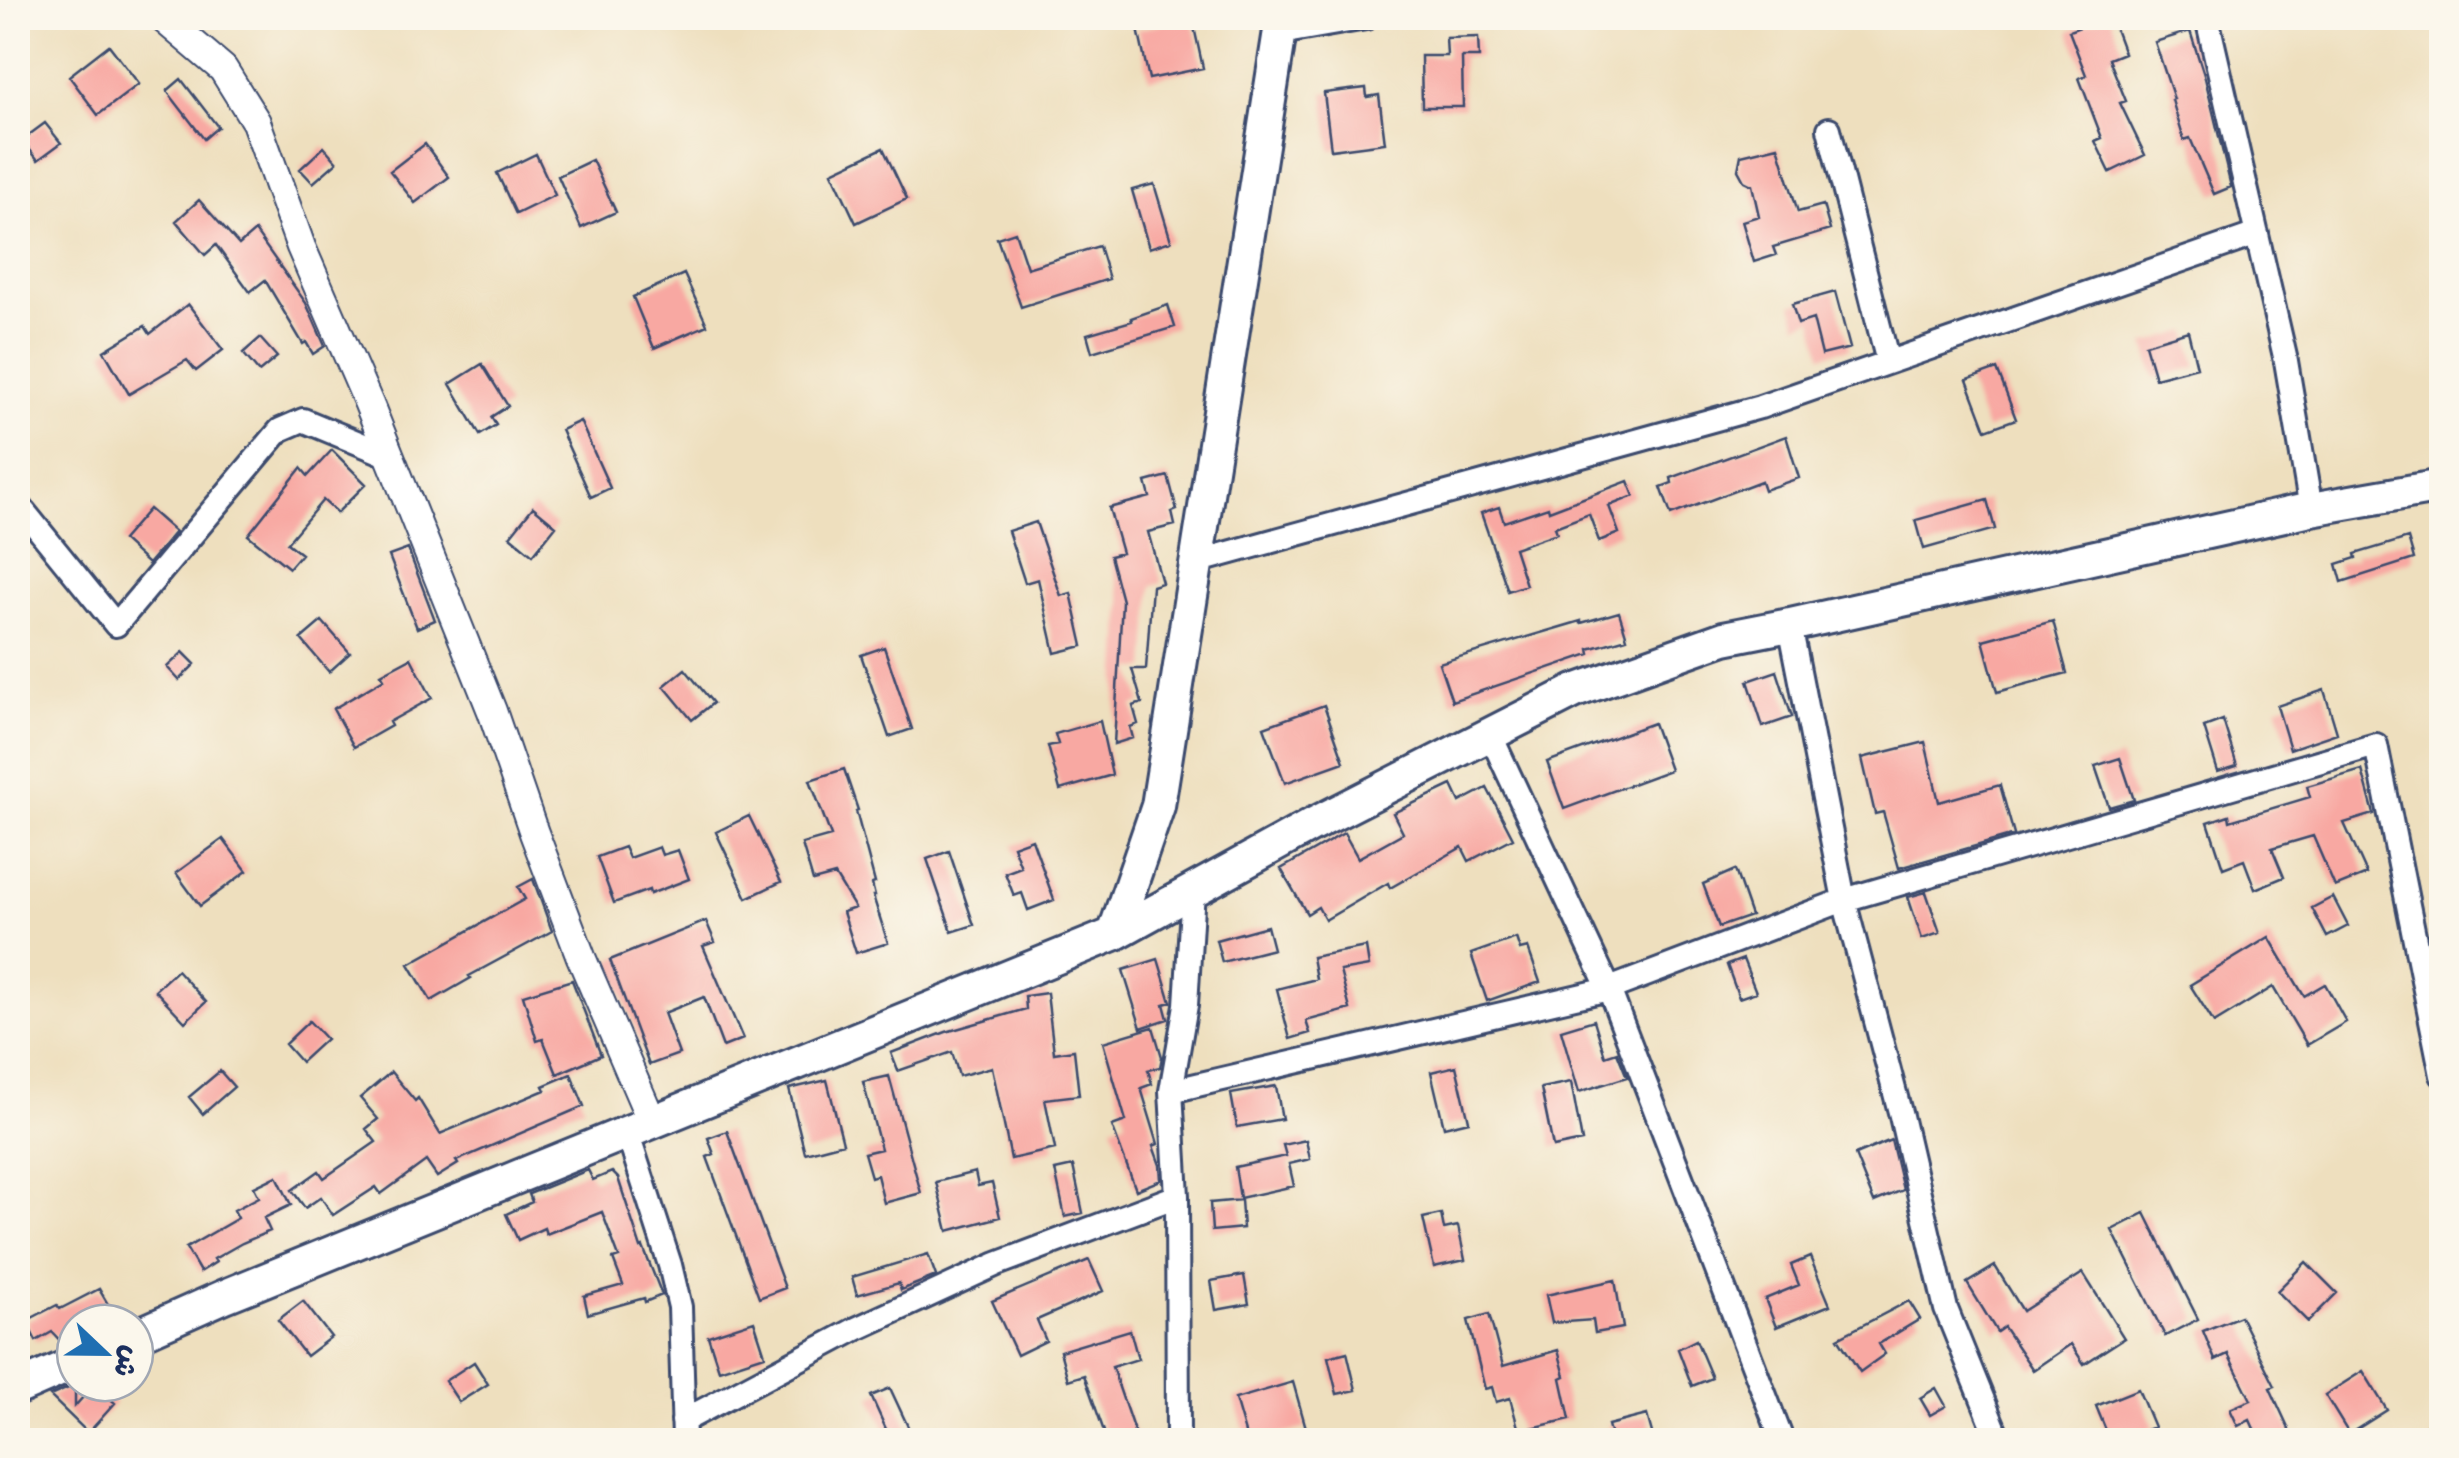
<svg xmlns="http://www.w3.org/2000/svg" width="2459" height="1458" font-family="Dekko,'Playpen Sans Arabic',sans-serif">
<style>
.building{fill:#f8a8a2}
.lines{fill:none;stroke-linecap:round;stroke-linejoin:round}
.minor-casing{stroke:#3b496c;stroke-width:28}
.tertiary-casing{stroke:#3b496c;stroke-width:32}
.secondary-casing{stroke:#3b496c;stroke-width:38}
.minor{stroke:#fff;stroke-width:22}
.tertiary{stroke:#fff;stroke-width:28}
.secondary{stroke:#fff;stroke-width:32}
</style>
<rect width="100%" height="100%" fill="#fbf7ec"/>
<filter id="ink" filterUnits="userSpaceOnUse"><feTurbulence type="fractalNoise" baseFrequency=".01" numOctaves="2"/><feDisplacementMap in="SourceGraphic" scale="20" xChannelSelector="R" yChannelSelector="G"/><feConvolveMatrix kernelMatrix="1 2 1 2 8 2 1 2 1" color-interpolation-filters="sRGB"/></filter>
<filter id="wash" filterUnits="userSpaceOnUse"><feTurbulence type="fractalNoise" baseFrequency=".0048" numOctaves="4" result="noise"/><feDisplacementMap in="SourceGraphic" scale="40" xChannelSelector="R" yChannelSelector="G"/><feGaussianBlur stdDeviation="2.25" result="paint"/><feColorMatrix in="noise" values="0 0 0 0 0 0 0 0 0 0 0 0 0 0 0 0 0 1.4 0 .05"/><feComposite in="paint" operator="in"/></filter>
<g filter="url(#wash)">
<rect width="100%" height="100%" fill="#eedfbe"/>
<g id="blocks">
<!-- building -->
<path class="building" d="M1192,18L1203,68L1149,79L1138,29Z
M2104,18H2111L2124,53L2109,59L2126,101L2120,103L2145,155L2110,172L2095,141L2102,138L2079,78L2086,75L2069,31Z
M2190,31L2205,78L2231,187L2214,194L2190,138L2184,140L2172,100L2174,99L2155,42Z
M1478,37L1479,57H1462L1463,107H1422L1421,56H1447L1446,38Z
M109,45L139,84L98,115L69,76Z
M181,79L218,127L204,139L167,91Z
M1366,88L1367,97L1379,95L1385,143L1331,150L1324,93Z
M45,123L61,143L38,160L22,140Z
M425,144L449,177L415,203L390,171Z
M1778,146L1798,212L1823,205L1830,230L1773,247L1776,255L1754,262L1742,221L1759,216L1752,185L1744,181L1738,170L1741,155Z
M324,147L337,162L313,183L300,169Z
M883,148L907,199L856,223L832,172Z
M536,154L555,195L516,214L497,173Z
M592,160L616,212L581,228L558,176Z
M1154,184L1171,241L1149,248L1132,190Z
M199,200L239,245L255,231L306,303L325,346L313,354L306,342L303,344L265,280L250,292L216,245L205,255L176,221Z
M1015,232L1027,268L1099,246L1109,279L1021,307L997,238Z
M684,274L707,325L654,348L633,297Z
M1835,292L1850,348L1822,355L1813,319L1798,324L1792,304Z
M188,304L223,350L196,371L187,360L129,394L104,351L145,326L150,334Z
M1168,305L1175,327L1092,352L1087,334L1132,321L1131,318Z
M2188,331L2197,367L2155,378L2145,344Z
M260,338L277,357L259,372L243,353Z
M482,364L508,406L491,417L496,425L480,435L450,384Z
M1997,369L2016,419L1986,430L1967,380Z
M580,421L610,488L591,497L561,430Z
M1786,436L1799,478L1764,490L1761,481L1671,515L1661,487L1672,483L1671,478Z
M332,450L366,484L337,513L323,500L287,543L301,554L289,568L248,535L301,468L308,476Z
M1168,476L1177,510L1172,512L1175,525L1148,532L1162,583L1152,586L1146,669H1132L1142,703L1133,706L1138,724L1130,727L1133,738L1114,744L1122,601L1110,556L1122,553L1109,508L1150,497L1146,482Z
M1628,481L1634,496L1609,506L1619,533L1599,541L1589,514L1555,527L1557,533L1514,548L1526,585L1508,591L1481,513L1499,507L1504,522L1548,507L1549,511Z
M1987,500L1995,529L1924,549L1916,520Z
M533,507L556,526L533,555L510,536Z
M149,509L175,532L148,564L122,540Z
M1036,522L1061,596L1071,593L1083,646L1055,653L1038,579L1025,583L1008,531Z
M2408,538L2414,559L2342,582L2337,564L2356,558L2355,554Z
M408,549L435,620L417,628L389,556Z
M1619,612L1627,638L1589,649L1590,654L1452,701L1439,663L1581,621V623Z
M322,621L350,653L329,672L301,639Z
M2053,621L2067,673L1997,692L1983,640Z
M884,647L912,729L889,737L861,655Z
M183,652L195,664L179,680L167,667Z
M411,658L432,698L389,722L391,726L354,747L333,709L384,679L381,674Z
M685,669L713,703L692,720L664,686Z
M1777,671L1792,717L1763,727L1748,681Z
M2324,690L2337,733L2290,749L2277,706Z
M1324,705L1344,762L1285,783L1264,727Z
M2223,720L2237,766L2218,772L2204,727Z
M1100,721L1112,775L1060,790L1048,746L1058,744L1055,734Z
M1653,723L1670,770L1564,809L1547,762Z
M1925,742L1939,802L2000,785L2014,835L1899,868L1883,812L1875,814L1862,758Z
M2120,758L2134,800L2109,807L2095,766Z
M844,769L858,810L856,811L875,883L872,884L875,896H873L888,943L856,953L843,912L855,908L835,875L813,881L802,844L831,836L810,780Z
M2362,770L2374,814L2344,823L2367,874L2335,887L2313,836L2272,848L2284,877L2255,889L2244,860L2223,868L2208,822L2229,815L2230,821L2310,797L2307,786Z
M1452,785L1460,802L1487,788L1513,838L1469,861L1462,847L1390,888L1388,883L1325,920L1318,907L1307,914L1281,869L1344,833L1358,858L1403,833L1393,813Z
M749,816L781,882L747,898L716,832Z
M223,839L247,871L200,906L176,873Z
M1032,839L1054,900L1028,910L1022,893L1014,896L1005,873L1021,867L1013,846Z
M624,847L629,858L659,847L662,855L678,850L689,879L650,894L649,890L614,903L597,857Z
M949,851L974,925L952,932L927,859Z
M1735,870L1751,916L1719,927L1703,884Z
M533,879L552,931L469,976L471,978L431,1001L409,964L525,899L518,887Z
M1926,892L1940,933L1922,939L1908,897Z
M2333,897L2348,926L2327,937L2312,908Z
M706,921L715,942L703,946L743,1039L723,1047L704,997L664,1013L679,1054L649,1065L610,960Z
M1267,926L1273,949L1222,962L1216,940Z
M2269,937L2304,996L2325,984L2346,1022L2307,1045L2273,987L2214,1023L2190,985Z
M1516,938L1520,950L1528,948L1540,982L1487,1001L1471,954Z
M1366,947L1369,966L1340,971L1350,1009L1306,1021L1310,1033L1290,1039L1277,989L1316,979L1312,957Z
M1158,959L1171,1002L1164,1004L1168,1019L1141,1028L1123,970Z
M1743,959L1756,992L1739,998L1727,965Z
M177,970L206,1002L185,1022L155,990Z
M572,980L601,1055L557,1074L543,1039L537,1041L523,995Z
M1047,993L1054,1053L1074,1050L1079,1095L1045,1099L1055,1149L1011,1159L992,1067L959,1076L952,1052L898,1071L891,1053L946,1032L1026,1009L1025,996Z
M1594,1020L1605,1056L1617,1052L1627,1077L1579,1092L1561,1030Z
M309,1021L326,1039L301,1062L285,1044Z
M1153,1027L1162,1057L1160,1067L1148,1070L1152,1084L1141,1088L1158,1144L1153,1146L1160,1165L1161,1180L1136,1190L1112,1126L1126,1121L1103,1042Z
M1456,1066L1469,1121L1444,1127L1431,1072Z
M220,1071L234,1087L203,1114L189,1097Z
M391,1072L415,1101L418,1098L440,1134L545,1090L543,1086L571,1074L584,1106L456,1161L458,1164L437,1177L426,1161L381,1194L376,1187L333,1215L321,1197L305,1208L292,1190L319,1171L324,1178L376,1142L366,1129L378,1119L360,1098Z
M889,1076L921,1193L884,1203L877,1175L871,1177L864,1153L881,1149L863,1082Z
M827,1080L843,1143L805,1153L789,1089Z
M1571,1082L1582,1141L1553,1147L1541,1088Z
M1276,1086L1282,1119L1237,1127L1231,1094Z
M727,1131L785,1288L759,1298L707,1157L714,1154L708,1138Z
M1306,1140L1310,1159L1289,1164L1294,1186L1240,1198L1235,1167L1286,1156L1283,1145Z
M1891,1140L1903,1190L1874,1202L1855,1155Z
M1073,1166L1083,1213L1065,1217L1055,1170Z
M588,1170L593,1180L612,1172L618,1178L641,1248L643,1247L662,1295L645,1302L644,1298L588,1314L584,1296L623,1285L613,1259L619,1257L602,1212L546,1234L544,1228L518,1240L506,1214L532,1202L529,1194Z
M975,1172L978,1186L992,1183L1000,1217L948,1231L936,1182Z
M277,1176L291,1205L264,1218L270,1231L242,1243L214,1259L216,1262L200,1272L186,1248L238,1218L234,1210L259,1197L254,1187Z
M1241,1200L1243,1228L1212,1231L1210,1203Z
M2145,1213L2198,1319L2165,1336L2112,1230Z
M1441,1214L1444,1229L1458,1226L1465,1260L1434,1267L1423,1218Z
M928,1254L936,1276L901,1290L899,1283L857,1295L852,1277Z
M1810,1257L1830,1305L1776,1327L1765,1299L1799,1285L1791,1265Z
M1089,1260L1103,1291L1037,1320L1046,1341L1017,1355L992,1301Z
M2306,1262L2337,1293L2308,1322L2277,1291Z
M1995,1266L2023,1311L2083,1273L2124,1338L2084,1364L2071,1344L2033,1370L2004,1327L1997,1332L1967,1283Z
M1244,1275L1249,1304L1216,1310L1211,1281Z
M1615,1280L1623,1328L1595,1333L1593,1320L1552,1323L1546,1295Z
M99,1289L109,1306L79,1323H75L70,1328L75,1343L65,1346L52,1332L36,1341L26,1321L57,1305L60,1309Z
M303,1301L331,1337L306,1356L278,1320Z
M1909,1301L1920,1319L1879,1344L1885,1354L1860,1372L1838,1338Z
M1489,1314L1503,1366L1558,1350L1565,1376L1561,1378L1570,1419L1519,1431L1510,1398L1496,1402L1492,1387L1485,1389L1468,1320Z
M2240,1316L2275,1386L2270,1388L2294,1440H2259L2250,1420L2238,1426L2230,1409L2251,1400L2228,1354L2215,1360L2203,1331Z
M754,1321L765,1355L719,1370L708,1336Z
M1130,1330L1138,1359L1112,1367L1137,1440H1107L1084,1375L1068,1380L1060,1351Z
M1696,1340L1712,1378L1692,1386L1678,1349Z
M1347,1352L1356,1390L1337,1394L1328,1357Z
M474,1362L488,1384L459,1402L445,1381Z
M2363,1371L2387,1410L2349,1434L2325,1395Z
M1293,1382L1306,1428L1264,1440H1247L1235,1399Z
M95,1384L115,1403L88,1433L50,1396L75,1385V1406Z
M890,1388L910,1431L891,1440L871,1396Z
M1936,1388L1946,1406L1930,1415L1920,1398Z
M2138,1389L2154,1427L2120,1440H2110L2096,1406Z
M1647,1415L1654,1440H1612L1608,1425Z"/>
</g>
</g>
<g filter="url(#ink)">
<use href="#blocks" fill-opacity="0" stroke="#3b496c" stroke-width="2.5"/>
<g class="lines">
<defs>
<path id="minor" d="M2207,18L2286,361L2311,509
M1280,33L1366,18
M1829,129L1888,362
M18,504L116,625L280,430L303,420L390,456
M1196,562L1760,407L2257,234
M1790,625L1844,900L1901,1116L1946,1309L1999,1440
M1490,734L1609,989L1782,1440
M1171,1091L1609,989L1844,900L2376,745L2442,1075
M627,1132L670,1265L680,1307L684,1440
M683,1421L856,1329L997,1264L1177,1196
M1178,1440L1177,1196L1171,1091L1186,1005L1193,890
M2420,1440L2442,1433"/>
<path id="tertiary" d="M163,18L223,69L256,122L301,247L369,404L492,711L534,833L581,957L652,1122"/>
<path id="secondary" d="M1114,934L1158,806L1282,18
M135,1336L225,1296L1114,934L1312,825L1575,691L1724,638L1790,625L2311,509L2442,486
M18,1388L75,1363"/>
</defs>
<!-- minor casing -->
<use href="#minor" class="minor-casing"/>
<!-- tertiary casing -->
<use href="#tertiary" class="tertiary-casing"/>
<!-- secondary casing -->
<use href="#secondary" class="secondary-casing"/>
<!-- minor -->
<use href="#minor" class="minor"/>
<!-- tertiary -->
<use href="#tertiary" class="tertiary"/>
<!-- secondary -->
<use href="#secondary" class="secondary"/>
</g>
</g>
<!-- margin -->
<rect width="2459" height="1458" fill="none" stroke="#fbf7ec" stroke-width="60"/>
<!-- north arrow -->
<g transform="translate(105 1353) rotate(112)"><circle r="48" fill="#fbf7ec" stroke="#a1a7b3" stroke-width="2.5"/>
<path d="M0-8L18 38L0 25L-18 38Z" fill="#1f6fb2"/>
<text y="-15" font-size="28" font-weight="bold" text-anchor="middle" fill="#1b2f5e">ش</text>
</g>
</svg>
